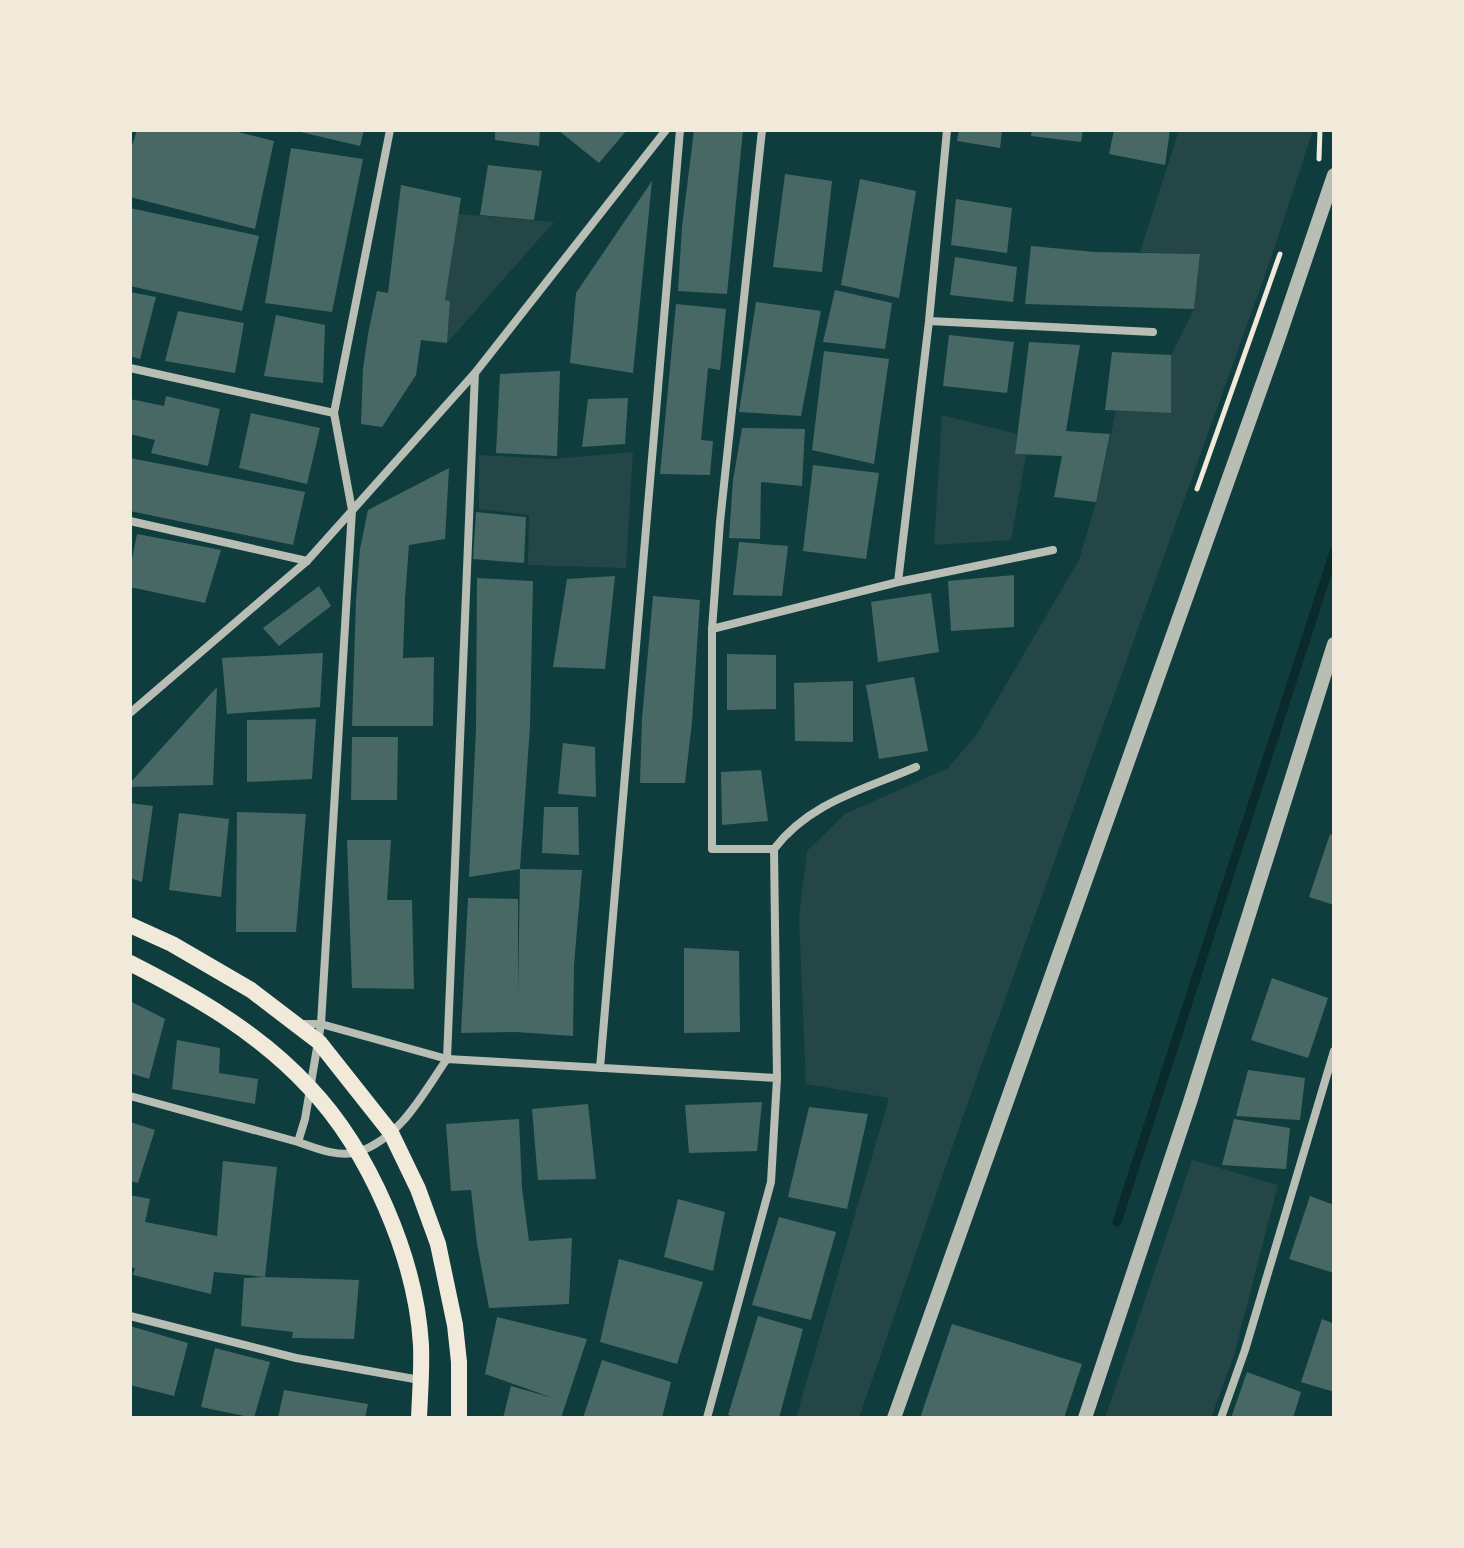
<svg xmlns="http://www.w3.org/2000/svg" width="1464" height="1548" font-family="Cabin,sans-serif">
<style>
.green{fill:#244646}
.lines{fill:none;stroke-linecap:round;stroke-linejoin:round}
.stream{stroke:#0a2a2b;stroke-width:9}
.building{fill:#486865}
.path{stroke:#f1e9da;stroke-width:5}
.minor{stroke:#b8beb3;stroke-width:8}
.tertiary{stroke:#b8beb3;stroke-width:14}
.secondary{stroke:#f1e9da;stroke-width:16}
</style>
<rect width="100%" height="100%" fill="#0f3d3e"/>
<!-- green -->
<path class="green" d="M1179,130H1313L1272,255L962,1119L859,1418H796L889,1098L806,1084L799,918L807,851L845,814L948,768L977,734L1079,560L1096,502L1116,411L1171,413V355L1194,309L1200,254L1140,252Z
M458,214L554,222L447,343L450,301L445,300Z
M942,415L1017,434L1015,453L1026,455L1011,540L934,545Z
M633,452L626,568L528,565L529,515L479,509V455L553,459Z
M1192,1160L1278,1185L1234,1355L1211,1418H1105Z"/>
<g class="lines">
<!-- stream -->
<path class="stream" d="M1117,1222L1334,552"/>
</g>
<!-- building -->
<path class="building" d="M137,130H230L274,141L255,229L130,197V152Z
M292,130H364L360,146Z
M495,130H540L539,146L495,140Z
M558,130H627L599,163Z
M694,130H743L727,294L678,291L682,227Z
M959,130H1002L1000,148L957,141Z
M1032,130H1083L1081,142L1031,136Z
M1114,130H1170L1165,165L1109,154Z
M291,148L363,159L332,312L265,303Z
M488,165L542,171L534,220L480,215Z
M785,174L832,181L822,272L773,267Z
M860,179L916,191L899,298L841,285Z
M652,181L633,373L570,363L576,293Z
M401,185L461,198L445,300L450,301L447,343L421,340L416,375L382,427L361,424L363,369L368,334L377,291L388,293Z
M956,199L1012,208L1007,253L951,245Z
M130,208L259,236L242,311L130,286Z
M1031,246L1095,252L1200,254L1194,309L1025,304Z
M955,257L1017,267L1013,302L950,295Z
M835,290L892,303L885,349L823,342Z
M130,292L156,297L140,359L130,356Z
M756,302L821,311L801,416L739,412Z
M676,304L726,309L720,370L708,368L701,440L713,441L710,475L660,474Z
M178,311L244,323L235,373L165,361Z
M276,315L325,325L323,383L264,376Z
M949,335L1014,342L1007,393L943,386Z
M1029,342L1080,345L1066,431L1110,434L1096,502L1054,497L1062,456L1015,454Z
M824,351L889,359L874,464L812,450Z
M1112,352L1171,355V413L1105,410Z
M560,371L557,456L496,453L500,374Z
M166,396L220,409L208,466L151,453L155,440L130,434V399L164,406Z
M628,398L625,444L582,447L588,399Z
M251,413L320,428L307,484L239,468Z
M742,428L805,429L802,486L761,482L760,539L729,538L733,480Z
M130,458L305,492L293,545L130,511Z
M813,465L879,473L866,559L803,551Z
M449,468L445,539L409,545L405,599L403,658L434,657L433,726H352L356,600L360,549L368,510Z
M476,512L526,517L524,563L473,559Z
M137,534L221,550L205,603L130,587V569Z
M739,542L788,546L782,596L733,595Z
M1014,575V627L951,631L948,581Z
M615,576L605,669L553,667L567,579Z
M477,578L533,581L530,726L520,869L469,877L476,729Z
M319,586L331,606L279,646L263,628Z
M931,593L939,652L878,662L871,602Z
M653,596L700,600L692,722L685,783H640L642,719Z
M323,653L320,707L227,714L222,658Z
M727,654L776,655V709L727,710Z
M914,677L928,751L879,759L866,685Z
M853,681V742L795,741L794,683Z
M217,687L213,785L130,787V783Z
M316,719L312,779L247,782V720Z
M352,737H398L397,800H351Z
M563,743L595,747L596,797L558,794Z
M761,770L768,821L722,825L721,772Z
M130,803L153,806L142,882L130,878Z
M544,807H578L579,855L542,853Z
M237,812L306,814L296,932H236Z
M179,813L229,819L221,897L169,890Z
M1330,834L1334,836V905L1309,897Z
M347,840H391L387,900H412L414,989L352,988Z
M520,869L582,870L574,965L573,1036L516,1032L461,1033L468,898L518,899V996Z
M684,948L739,951L740,1032L684,1033Z
M1272,978L1328,998L1308,1058L1251,1040Z
M130,1001L165,1019L149,1079L130,1073Z
M177,1040L220,1048L219,1073L258,1079L255,1104L172,1089Z
M1248,1070L1305,1078L1300,1120L1236,1116Z
M762,1102L757,1151L689,1153L685,1105Z
M588,1104L596,1179L538,1180L532,1109Z
M809,1107L868,1114L847,1209L788,1197Z
M519,1119L522,1188L529,1241L572,1238L569,1304L489,1308L477,1244L471,1190L451,1191L446,1124Z
M1234,1119L1290,1128L1286,1169L1222,1165Z
M130,1122L155,1130L138,1183L130,1181Z
M223,1161L277,1167L265,1277L359,1280L354,1339L292,1338L293,1332L241,1326L244,1278L265,1277L214,1272L211,1294L133,1275L135,1268L130,1267V1195L150,1199L145,1222L217,1236Z
M1310,1196L1334,1205V1273L1289,1259Z
M678,1199L725,1212L713,1271L664,1257Z
M779,1217L836,1232L811,1320L752,1305Z
M619,1259L703,1282L677,1364L600,1342Z
M758,1316L803,1329L779,1418H736L728,1415Z
M497,1317L587,1339L561,1418H503L511,1386L553,1398L485,1374Z
M1322,1319L1334,1324V1392L1301,1382Z
M952,1324L1082,1364L1064,1418H920Z
M130,1326L188,1343L174,1396L130,1385Z
M215,1348L270,1362L254,1418L201,1407Z
M602,1360L671,1382L662,1418H583Z
M1247,1372L1301,1392L1293,1418H1231Z
M284,1390L368,1404L365,1418H278Z"/>
<g class="lines">
<!-- path -->
<path class="path" d="M1319,159L1320,130
M1197,489L1280,254"/>
<!-- minor -->
<path class="minor" d="M762,130L720,522L712,629V849H774
M929,321L1153,332
M130,368L334,413
M130,521L307,561
M898,582L1053,550
M712,629L898,582L929,321L947,130
M130,713L307,561L475,373L666,130
M299,1024H321L447,1059L777,1078
M447,1059L475,373
M600,1068L680,130
M130,1096L298,1142L305,1119L321,1024L352,510L334,413L390,130
M298,1142C315,1148 339,1158 358,1152C401,1138 423,1093 447,1059
M130,1316L296,1358L420,1380
M707,1418L771,1182L777,1078L774,849C810,802 863,790 916,767
M1221,1418L1245,1350L1334,1051"/>
<!-- tertiary -->
<path class="tertiary" d="M894,1418L1278,340L1334,175
M1085,1418L1190,1102L1334,644"/>
<!-- secondary -->
<path class="secondary" d="M130,925L172,944L251,990L319,1042L391,1133L418,1189L438,1244L455,1325L459,1362V1418
M130,963C195,996 259,1033 309,1087C369,1150 416,1258 421,1345C422,1369 420,1394 419,1418"/>
</g>
<!-- border -->
<rect width="1464" height="1548" fill="none" stroke="#f1e9da" stroke-width="264"/>
</svg>
